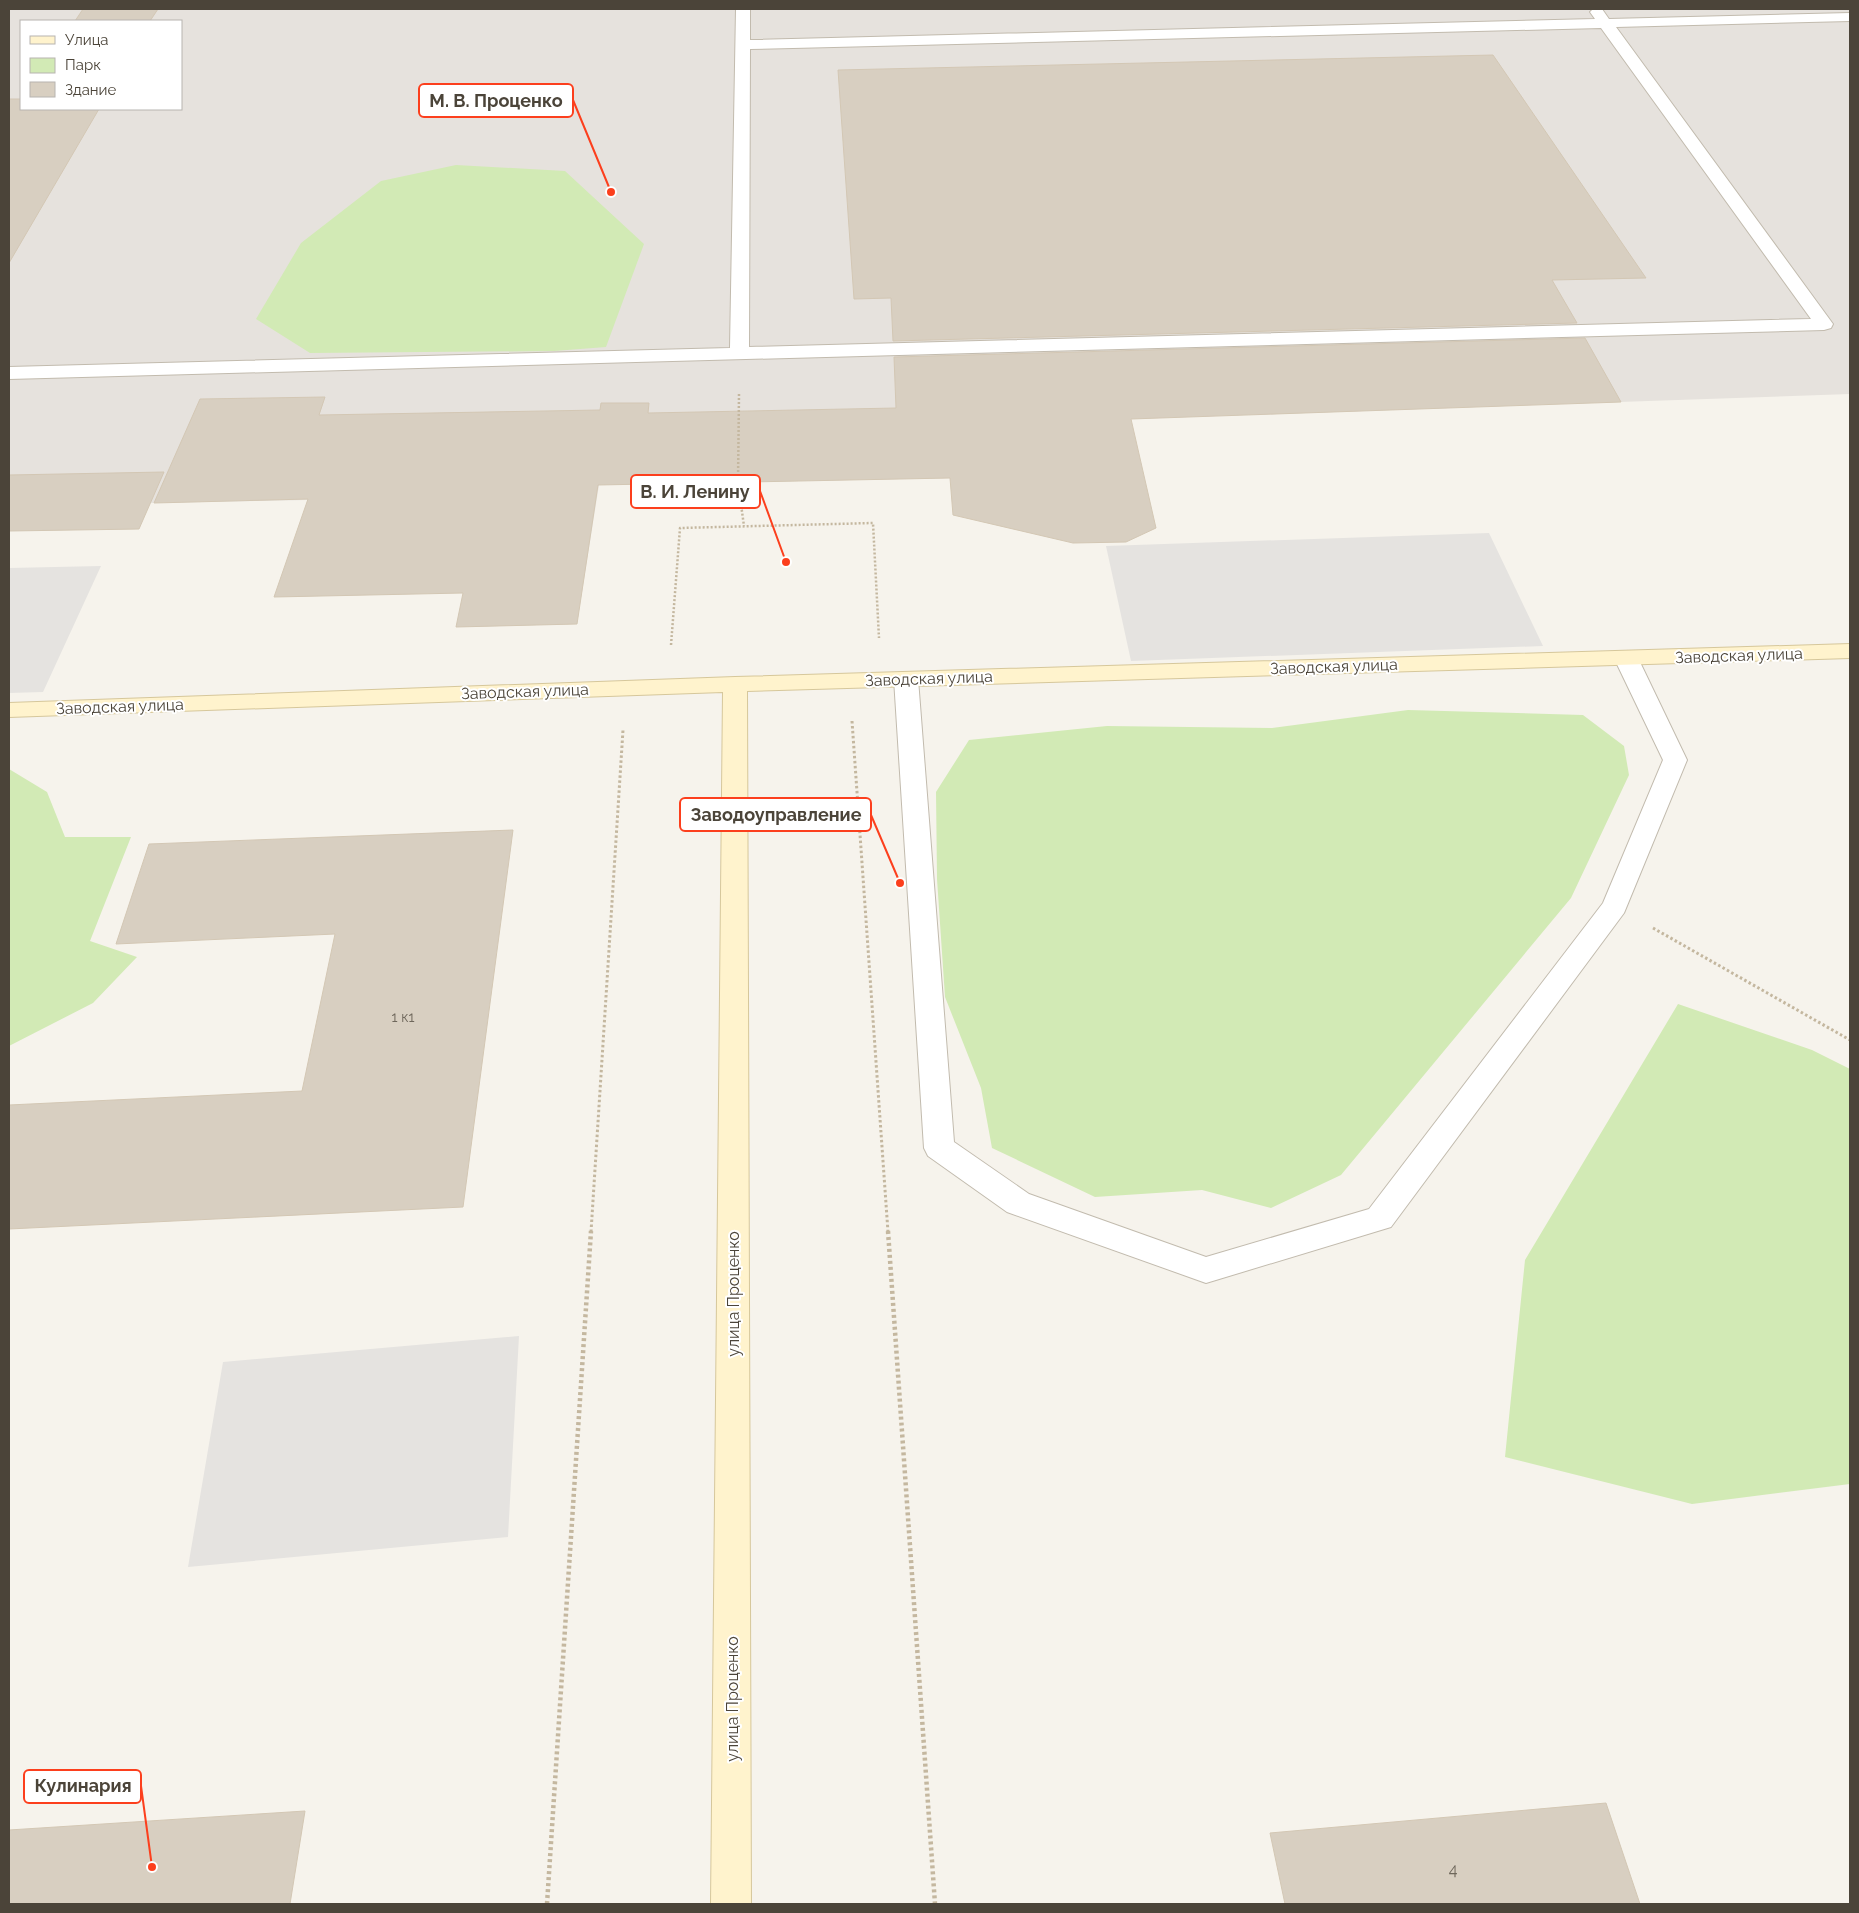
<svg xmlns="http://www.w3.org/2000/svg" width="1859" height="1913" font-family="Raleway,sans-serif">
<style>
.industrial{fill:#e6e2dd;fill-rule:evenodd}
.green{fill:#d2eab5}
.parking{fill:#e5e3e0}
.building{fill:#d8cfc1;stroke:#d3c7b4}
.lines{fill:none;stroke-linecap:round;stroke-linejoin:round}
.service-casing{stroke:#c2bbae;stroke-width:2}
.secondary-casing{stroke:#d6c79b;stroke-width:2}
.path-far2{stroke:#c4b79f;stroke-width:2.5;stroke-dasharray:2 2;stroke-linecap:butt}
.path-far1{stroke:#c4b79f;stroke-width:3;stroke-dasharray:2.5 2.5;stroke-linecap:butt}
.path{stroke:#c4b79f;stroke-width:4.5;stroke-dasharray:3 3;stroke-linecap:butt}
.service{fill:#fff;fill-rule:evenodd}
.secondary{fill:#fff3cd;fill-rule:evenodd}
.labels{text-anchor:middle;stroke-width:4;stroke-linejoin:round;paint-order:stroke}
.number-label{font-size:14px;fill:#6e675b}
.street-label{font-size:16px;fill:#4b4439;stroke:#fff}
.near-number-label{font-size:16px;fill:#6e675b}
.leader{fill:none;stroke:#fc3f1d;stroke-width:2}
.callout-dot{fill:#fc3f1d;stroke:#fff;stroke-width:2}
.callout{fill:#fff;stroke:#fc3f1d;stroke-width:2}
.callout-label{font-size:18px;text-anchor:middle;font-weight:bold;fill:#4b4439}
</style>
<rect width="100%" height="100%" fill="#f6f3ec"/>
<!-- industrial -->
<path class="industrial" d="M9,9H1850V394L1131,419L950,478L599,485L577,624L456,627L467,577L415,578L411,594L274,597L308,500L150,503L139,529L9,531ZM21,21H181V109H21Z"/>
<!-- green -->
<path class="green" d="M456,165L565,171L644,244L606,347L554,351L310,353L256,319L301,243L381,181Z
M1408,710L1583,715L1624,746L1629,775L1571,898L1341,1175L1271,1208L1202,1190L1095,1197L992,1148L981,1088L945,997L937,879L936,792L969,740L1107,726L1272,728Z
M9,769L47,792L65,837H131L90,941L137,957L93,1003L9,1046Z
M1678,1004L1812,1050L1850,1069V1484L1692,1504L1505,1457L1525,1260Z"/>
<!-- parking -->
<path class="parking" d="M1489,533L1543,646L1131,661L1106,546Z
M101,566L43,692L9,693V568Z
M519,1336L508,1537L188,1567L223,1362Z"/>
<!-- building -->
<path class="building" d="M83,9H158L150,21H75Z
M1493,55L1646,278L1552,280L1577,323L893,341L891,298L854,299L838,70Z
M9,99H21V109H99L9,263Z
M1585,338L1621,402L1131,419L1156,528L1126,542L1073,543L953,515L950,478L598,485L577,624L456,627L463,593L274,597L308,499L154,503L200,399L325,397L319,415L600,410L601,403H649L648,413L896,408L894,357Z
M164,472L139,529L9,531V475Z
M513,830L463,1207L9,1229V1105L302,1091L335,934L116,944L149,844Z
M1606,1803L1640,1904H1285L1270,1833Z
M305,1811L290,1904H9V1830Z"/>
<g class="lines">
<defs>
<path id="service" d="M736,9H750V40L1595,19L1590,12L1593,9H1602L1609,19L1850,13V21L1616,27L1833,324L1831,328L1824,330L9,379V367L730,348ZM1601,28L1811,319L749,347L750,49Z
M1626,651L1634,653L1638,658L1687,760L1624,913L1391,1227L1206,1283L1007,1212L928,1156L924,1148L894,679L898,674L906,672L914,674L918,679L954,1142L1029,1194L1206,1257L1369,1209L1603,903L1663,760L1614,658L1618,653Z"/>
<path id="secondary" d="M1850,644V658L747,691L751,1904H711L723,692L9,717V703L735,677Z"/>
</defs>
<!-- service casing -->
<use href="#service" class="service-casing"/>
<!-- secondary casing -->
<use href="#secondary" class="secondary-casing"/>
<!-- path-far2 -->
<path class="path-far2" d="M739,394L738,483L744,526
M671,645L680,528L873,523L879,638"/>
<!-- path-far1 -->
<path class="path-far1" d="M852,721L888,1232
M1653,928L1850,1040
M591,1232L623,730"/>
<!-- path -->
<path class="path" d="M888,1231L935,1904
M547,1904L591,1231"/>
<!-- service -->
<use href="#service" class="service"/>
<!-- secondary -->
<use href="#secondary" class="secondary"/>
</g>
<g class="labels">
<!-- number labels -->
<g class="number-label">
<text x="403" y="1022">1 к1</text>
</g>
<!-- street labels -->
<g class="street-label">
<text transform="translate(1739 655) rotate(-2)" y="6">Заводская улица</text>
<text transform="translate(1334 666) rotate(-2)" y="6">Заводская улица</text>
<text transform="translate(929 678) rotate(-2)" y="6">Заводская улица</text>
<text transform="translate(525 691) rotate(-2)" y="6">Заводская улица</text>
<text transform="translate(120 706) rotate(-2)" y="6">Заводская улица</text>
<text transform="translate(733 1294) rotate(-90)" y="6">улица Проценко</text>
<text transform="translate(732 1699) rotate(-90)" y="6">улица Проценко</text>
</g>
<!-- near-number labels -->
<g class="near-number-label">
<text x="1453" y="1875">4</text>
</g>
</g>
<!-- callouts -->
<path class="leader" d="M611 192L573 100M786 562L760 491M900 883L871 815M152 1867L141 1786"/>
<g class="callout-dot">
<circle cx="611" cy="192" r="5"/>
<circle cx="786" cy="562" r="5"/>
<circle cx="900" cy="883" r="5"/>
<circle cx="152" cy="1867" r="5"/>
</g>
<g class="callout">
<rect x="419" y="84" width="154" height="33" rx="5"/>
<rect x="631" y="475" width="129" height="33" rx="5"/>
<rect x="680" y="798" width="191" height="33" rx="5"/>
<rect x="24" y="1770" width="117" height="33" rx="5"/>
</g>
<g class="callout-label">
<text x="496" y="107">М. В. Проценко</text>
<text x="695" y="498">В. И. Ленину</text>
<text x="776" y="821">Заводоуправление</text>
<text x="83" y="1792">Кулинария</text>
</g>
<!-- border -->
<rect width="1859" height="1913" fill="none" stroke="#4b4439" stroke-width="20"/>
<!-- legend -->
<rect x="20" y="20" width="162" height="90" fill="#ffffff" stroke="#b7b4b0"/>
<rect x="30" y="36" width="25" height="8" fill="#fff3cd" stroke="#b7b4b0"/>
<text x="65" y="45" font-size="15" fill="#4b4439">Улица</text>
<rect x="30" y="58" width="25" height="15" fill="#d2eab5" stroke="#b7b4b0"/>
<text x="65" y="70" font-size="15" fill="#4b4439">Парк</text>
<rect x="30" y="82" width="25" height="15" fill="#d8cfc1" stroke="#b7b4b0"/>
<text x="65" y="95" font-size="15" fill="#4b4439">Здание</text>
</svg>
